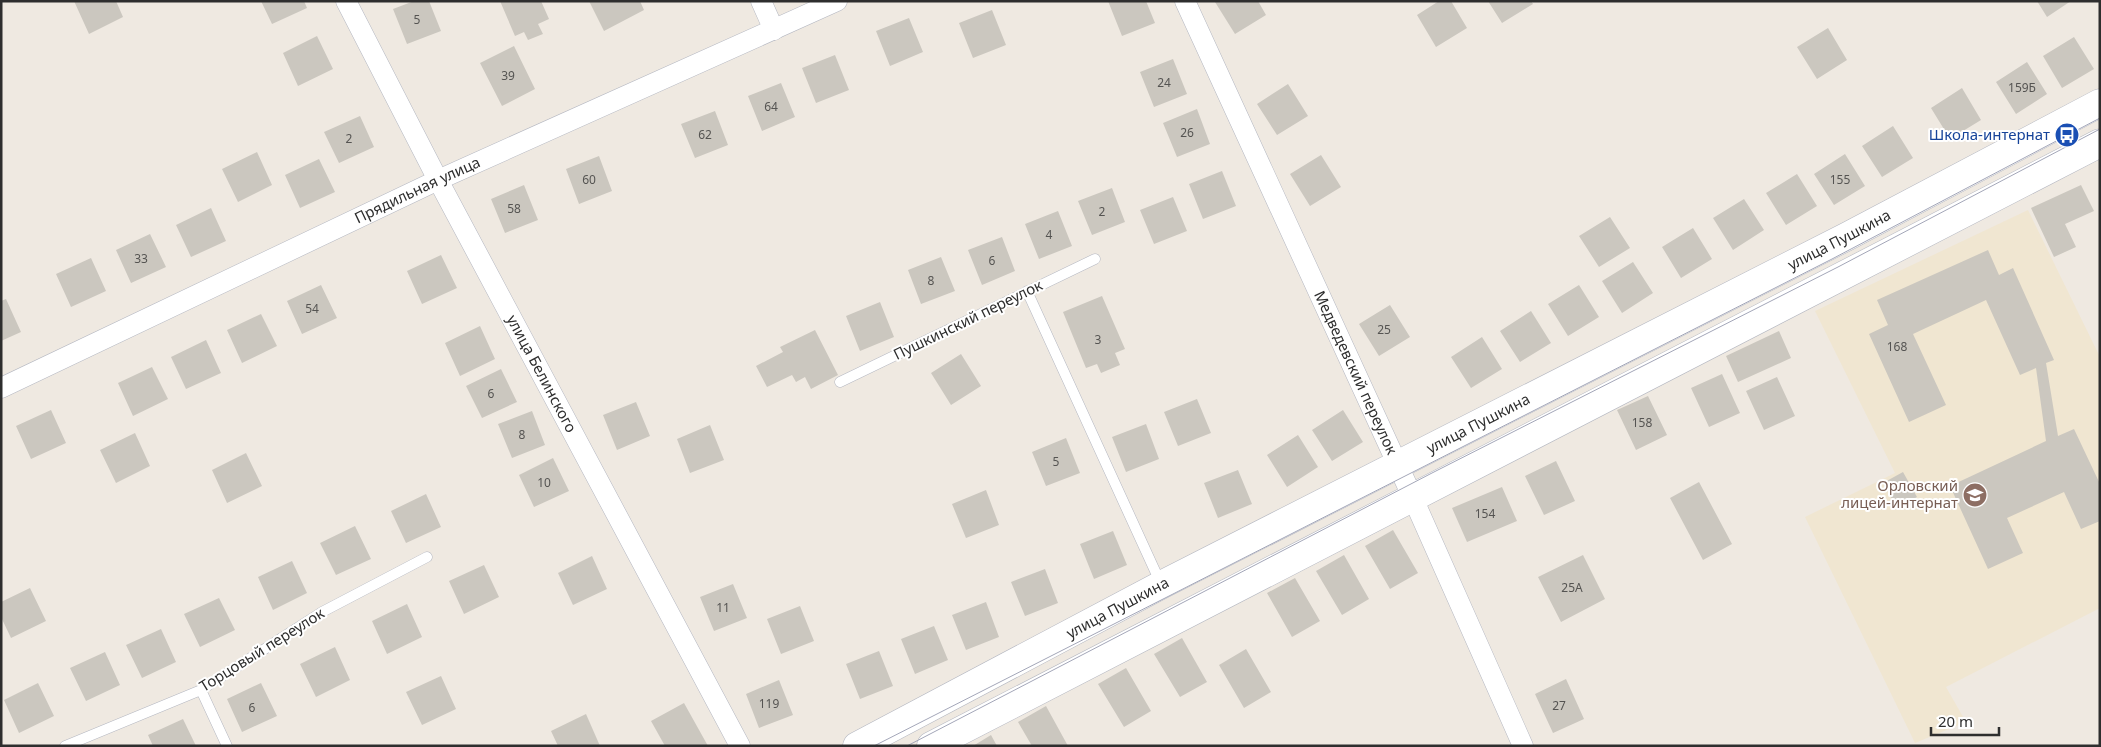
<svg xmlns="http://www.w3.org/2000/svg" width="2101" height="747" font-family="'Noto Sans',sans-serif">
<style>
.education{fill:#f0e6d1}
.building{fill:#cbc7bf}
.lines{fill:none;stroke-linecap:round;stroke-linejoin:round}
.lane-casing{stroke:#b4b7c1;stroke-width:11}
.street-casing{stroke:#b4b7c1;stroke-width:21}
.secondary-casing{stroke:#b4b7c1;stroke-width:29}
.lane{stroke:#fff;stroke-width:10}
.street{stroke:#fff;stroke-width:20}
.secondary{stroke:#fff;stroke-width:28}
.tram{stroke:#a3a6b8;stroke-width:1}
.labels{text-anchor:middle;stroke-width:4;stroke-linejoin:round;paint-order:stroke}
.number-label{font-size:12px;fill:#555452}
.transit-label{font-size:15px;fill:#164399;stroke:#fff;text-anchor:end}
.street-label{font-size:15px;fill:#2e2e2e;stroke:#fff}
.education-label{font-size:15px;fill:#785e54;stroke:#fff;text-anchor:end}
</style>
<rect width="100%" height="100%" fill="#efe9e1"/>
<!-- education -->
<path class="education" d="M2028,210L2100,357V608L1946,687L1966,722L1915,743L1805,517L1895,473L1815,311Z"/>
<!-- building -->
<path class="building" d="M74,1H116L123,17L89,34Z
M261,1H304L307,8L272,24Z
M414,1H429L441,31L407,44L393,9Z
M500,1H541L549,19L538,24L543,34L528,40L524,32L515,36Z
M589,1H640L644,10L604,31Z
M1108,1H1146L1155,23L1122,36Z
M1217,1H1258L1266,15L1235,34L1215,2Z
M1439,1H1451L1467,28L1436,47L1417,15Z
M1488,1H1531L1533,4L1502,23Z
M2037,1H2071L2047,17Z
M992,10L1006,45L973,58L959,23Z
M909,18L923,52L890,66L876,31Z
M1828,28L1847,60L1817,79L1797,47Z
M317,36L333,69L298,86L283,53Z
M2074,37L2094,69L2062,88L2043,56Z
M514,46L535,89L502,106L480,63Z
M835,55L849,90L816,103L802,68Z
M1173,59L1187,94L1154,107L1140,72Z
M2027,62L2047,94L2016,114L1996,82Z
M781,83L795,117L762,131L748,96Z
M1288,84L1308,116L1277,135L1257,104Z
M1962,88L1981,120L1950,139L1931,108Z
M1197,109L1210,144L1177,157L1163,123Z
M715,111L728,145L695,158L681,124Z
M360,116L374,147L339,163L324,132Z
M1893,126L1913,158L1882,177L1862,146Z
M257,152L272,185L238,202L222,169Z
M1845,154L1865,186L1834,205L1814,174Z
M1321,155L1341,187L1310,206L1290,174Z
M599,156L612,191L579,204L566,169Z
M319,159L335,192L300,208L285,175Z
M1222,171L1236,206L1203,219L1189,184Z
M1797,174L1817,206L1786,225L1766,193Z
M524,185L538,220L505,233L491,199Z
M2081,185L2094,211L2065,224L2076,247L2054,257L2031,208Z
M1112,188L1125,222L1092,235L1078,201Z
M1173,197L1187,231L1154,244L1140,210Z
M1744,199L1764,230L1733,250L1713,218Z
M211,208L226,241L191,257L176,225Z
M1058,211L1072,246L1039,259L1025,224Z
M1610,217L1630,248L1599,267L1579,236Z
M1693,228L1712,259L1681,278L1662,247Z
M150,234L166,267L131,283L116,250Z
M1002,237L1015,271L982,285L968,250Z
M1988,250L1999,275L2013,268L2054,360L2046,363L2058,436L2074,429L2100,484V521L2081,529L2064,492L2007,518L2023,553L1988,569L1950,486L2046,441L2036,368L2020,375L1986,300L1913,334L1946,405L1909,422L1869,334L1888,325L1877,300Z
M441,255L457,288L422,304L407,271Z
M941,257L955,291L921,304L908,270Z
M91,258L106,291L71,307L56,274Z
M1633,262L1653,293L1622,313L1602,281Z
M321,285L337,318L302,334L287,301Z
M1579,285L1599,317L1568,336L1548,304Z
M1102,296L1125,349L1115,353L1120,365L1101,373L1097,364L1086,368L1063,312Z
M6,299L21,332L1,341V301Z
M880,302L894,337L860,351L846,316Z
M1390,305L1410,337L1379,356L1359,324Z
M1531,311L1551,343L1520,362L1500,331Z
M261,314L277,346L242,363L227,330Z
M480,326L495,359L460,376L445,343Z
M815,330L838,375L811,389L805,377L796,382L792,375L767,387L756,366L783,352L780,347Z
M1779,331L1791,358L1738,382L1726,356Z
M1482,337L1502,369L1471,388L1451,357Z
M206,340L221,373L186,389L171,357Z
M961,354L981,386L951,405L931,373Z
M152,367L168,399L133,416L118,383Z
M501,369L517,402L482,418L466,386Z
M1722,374L1740,413L1709,427L1691,388Z
M1777,377L1795,416L1764,430L1746,391Z
M1648,396L1667,435L1636,450L1617,410Z
M1197,399L1211,433L1178,446L1164,412Z
M636,402L650,436L617,450L603,415Z
M51,410L66,443L31,459L16,426Z
M1343,410L1363,442L1332,461L1312,430Z
M532,411L545,445L512,458L498,424Z
M1146,424L1159,459L1126,472L1112,437Z
M710,425L724,460L690,473L677,439Z
M135,433L150,466L116,483L100,450Z
M1298,435L1318,467L1287,487L1267,455Z
M1066,438L1080,473L1046,486L1032,452Z
M246,453L262,486L227,503L212,470Z
M553,458L569,491L534,507L519,475Z
M1556,461L1575,501L1544,515L1525,476Z
M1238,470L1252,504L1218,518L1204,483Z
M1903,472L1917,497L1897,508L1883,483Z
M1699,482L1732,544L1703,560L1670,498Z
M1502,487L1517,521L1467,542L1452,508Z
M986,490L999,525L966,538L952,504Z
M426,494L441,527L406,543L391,511Z
M355,526L371,559L336,575L320,543Z
M1393,530L1418,573L1390,589L1365,546Z
M1113,531L1127,565L1094,579L1080,544Z
M1344,555L1369,599L1342,615L1316,571Z
M1583,555L1605,599L1561,622L1538,577Z
M592,556L607,589L573,605L558,573Z
M292,561L307,593L273,610L258,577Z
M484,565L499,597L464,614L449,581Z
M1045,569L1058,603L1025,616L1011,582Z
M1295,578L1320,621L1292,637L1267,593Z
M733,584L747,618L714,631L700,597Z
M30,588L46,621L11,638L1,617V602Z
M219,598L235,630L200,647L184,614Z
M986,602L999,637L966,650L952,615Z
M407,604L422,637L387,654L372,621Z
M800,606L814,641L781,654L767,619Z
M934,626L948,660L915,674L901,639Z
M161,629L176,662L142,678L126,645Z
M1182,638L1207,682L1180,697L1154,654Z
M335,647L350,680L316,697L300,664Z
M1246,649L1271,692L1244,708L1219,665Z
M879,651L893,686L860,699L846,664Z
M105,652L120,685L86,701L70,668Z
M1126,668L1151,711L1124,727L1098,684Z
M441,676L456,709L422,725L406,692Z
M1566,679L1584,719L1553,733L1535,694Z
M779,680L793,715L759,728L746,694Z
M38,683L54,716L19,733L4,700Z
M261,683L277,716L242,732L227,699Z
M684,703L708,746H665L651,721Z
M1046,706L1068,746H1032L1018,722Z
M586,714L600,746H558L551,731Z
M183,719L196,746H153L148,735Z
M991,735L997,746H973Z"/>
<g class="lines">
<defs>
<path id="lane" d="M1027,291L1161,584
M840,382L1095,259
M201,690L227,746
M65,746L201,690L322,612L427,557"/>
<g id="street">
<path id="s1" d="M346,1L438,180L740,746"/>
<path d="M761,1L774,30"/>
<path id="s2" d="M1185,1L1412,496L1523,746"/>
<path id="s3" d="M1,388L438,180L837,1"/>
</g>
<g id="secondary">
<path id="s4" d="M857,746L1161,585L1846,237L2100,103"/>
<path d="M931,746L2100,143"/>
</g>
</defs>
<!-- lane casing -->
<use href="#lane" class="lane-casing"/>
<!-- street casing -->
<use href="#street" class="street-casing"/>
<!-- secondary casing -->
<use href="#secondary" class="secondary-casing"/>
<!-- lane -->
<use href="#lane" class="lane"/>
<!-- street -->
<use href="#street" class="street"/>
<!-- secondary -->
<use href="#secondary" class="secondary"/>
<!-- tram -->
<path class="tram" d="M874,746L1832,259L2100,118
M907,746L1432,473L1838,267L2100,129"/>
</g>
<!-- icons -->
<defs>
<symbol id="bus-disc" viewBox="-11 -11 22 22"><circle r="9.5" fill="#1a4fb4" stroke="#fff"/><path d="M-5-6H5V4H4V6H2V4H-2V6H-4V4H-5ZM-3.5-4V0h7V-4ZM-3.5 1.2v1.5H-2V1.2ZM2 1.2v1.5H3.5V1.2Z" fill="#fff"/></symbol>
<symbol id="school-disc" viewBox="-11 -11 22 22"><circle r="9.5" fill="#8d6e63" stroke="#fff"/><path d="M0-5L7-2L0 1L-7-2ZM-4 1L0 2.5L4 1V4Q0 6-4 4Z" fill="#fff"/></symbol>
</defs>
<g fill-rule="evenodd">
<use href="#bus-disc" x="2053" y="121" width="28" height="28"/>
<use href="#school-disc" x="1961" y="481" width="28" height="28"/>
</g>
<g class="labels">
<!-- number labels -->
<g class="number-label">
<text x="417" y="24">5</text>
<text x="508" y="80">39</text>
<text x="1164" y="87">24</text>
<text x="2022" y="92">159Б</text>
<text x="771" y="111">64</text>
<text x="1187" y="137">26</text>
<text x="705" y="139">62</text>
<text x="349" y="143">2</text>
<text x="589" y="184">60</text>
<text x="1840" y="184">155</text>
<text x="514" y="213">58</text>
<text x="1102" y="216">2</text>
<text x="1049" y="239">4</text>
<text x="141" y="263">33</text>
<text x="992" y="265">6</text>
<text x="931" y="285">8</text>
<text x="312" y="313">54</text>
<text x="1384" y="334">25</text>
<text x="1098" y="344">3</text>
<text x="1897" y="351">168</text>
<text x="491" y="398">6</text>
<text x="1642" y="427">158</text>
<text x="522" y="439">8</text>
<text x="1056" y="466">5</text>
<text x="544" y="487">10</text>
<text x="1485" y="518">154</text>
<text x="1572" y="592">25А</text>
<text x="723" y="612">11</text>
<text x="769" y="708">119</text>
<text x="1559" y="710">27</text>
<text x="252" y="712">6</text>
</g>
<!-- transit labels -->
<g class="transit-label">
<text x="2050" y="140">Школа-интернат</text>
</g>
<!-- street labels -->
<g class="street-label">
<text dy="5" stroke="none"><textPath href="#s3" startOffset="461">Прядильная улица</textPath></text>
<text dy="5" stroke="none"><textPath href="#s4" startOffset="1105">улица Пушкина</textPath></text>
<text transform="translate(968 320) rotate(-26)" y="5">Пушкинский переулок</text>
<text dy="5" stroke="none"><textPath href="#s2" startOffset="409">Медведевский переулок</textPath></text>
<text dy="5" stroke="none"><textPath href="#s1" startOffset="421">улица Белинского</textPath></text>
<text dy="5" stroke="none"><textPath href="#s4" startOffset="700">улица Пушкина</textPath></text>
<text dy="5" stroke="none"><textPath href="#s4" startOffset="295">улица Пушкина</textPath></text>
<text transform="translate(262 650) rotate(-32)" y="5">Торцовый переулок</text>
</g>
<!-- education labels -->
<g class="education-label">
<text x="1958" y="491">Орловский<tspan x="1958" dy="17">лицей-интернат</tspan></text>
</g>
</g>
<!-- border -->
<rect width="2101" height="747" fill="none" stroke="#2e2e2e" stroke-width="5"/>
<!-- scale -->
<path d="M1931 727v8h68v-8" fill="none" stroke="#2e2e2e" stroke-width="2.5"/>
<text x="1938" y="727" font-size="15" fill="#2e2e2e" stroke="#ffffff" stroke-width="4" paint-order="stroke">20 m</text>
</svg>
